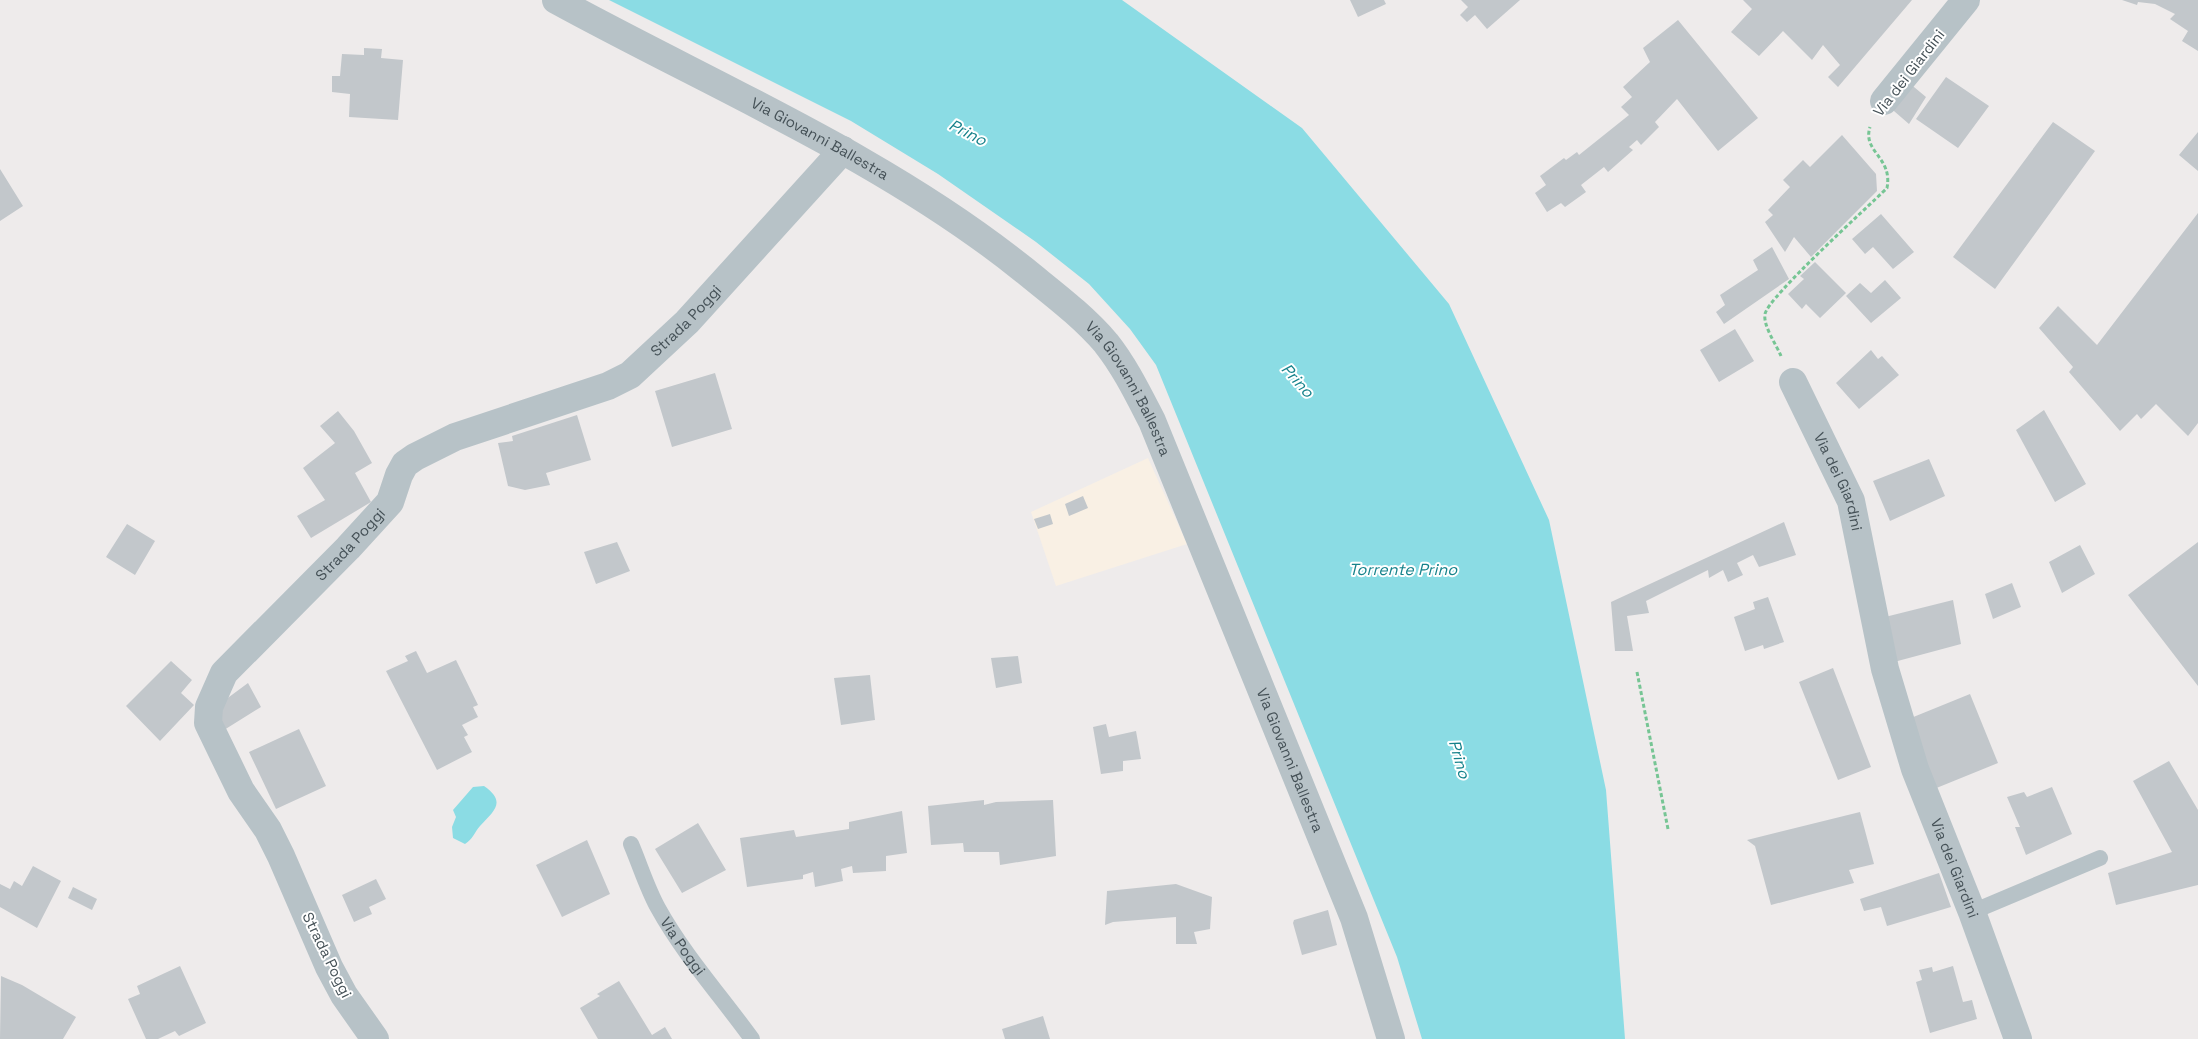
<svg xmlns="http://www.w3.org/2000/svg" width="2198" height="1039" font-family="'Space Grotesk',sans-serif">
<style>
.commercial{fill:#f9f0e4}
.water{fill:#8bdce4}
.building{fill:#c2c7cb}
.lines{fill:none;stroke-linecap:round;stroke-linejoin:round}
.path{stroke:#76c594;stroke-width:3;stroke-dasharray:4 2.5;stroke-linecap:butt}
.lane{stroke:#b7c2c7;stroke-width:16}
.street{stroke:#b7c2c7;stroke-width:28}
.labels{text-anchor:middle;stroke-width:4;stroke-linejoin:round;paint-order:stroke}
.street-label{font-size:15px;fill:#455157;stroke:#fff}
.water-label{font-size:16px;font-style:italic;fill:#16828b;stroke:#fff}
</style>
<rect width="100%" height="100%" fill="#eeebeb"/>
<!-- commercial -->
<path class="commercial" d="M1148,458L1187,544L1056,586L1031,512Z"/>
<!-- water -->
<path class="water" d="M609,0H1122L1302,128L1449,304L1549,520L1606,790L1625,1039H1422L1397,957L1156,365L1130,329L1089,284L1036,242L938,174L851,121Z
M484,786C507,802 494,811 480,826C474,833 473,839 465,844L453,838L452,827L456,817L453,810L473,787Z"/>
<!-- building -->
<path class="building" d="M1350,0H1384L1386,4L1358,17Z
M1461,0H1520L1487,29L1475,15L1467,22L1460,15L1468,7Z
M1743,0H1912L1838,87L1828,77L1840,65L1823,45L1812,60L1783,31L1759,56L1731,32L1752,9Z
M2122,0H2198V51L2182,41L2188,31L2170,19L2175,14L2155,4L2138,2L2137,5Z
M1678,20L1758,118L1718,151L1677,99L1655,122L1659,127L1641,145L1637,140L1629,147L1633,150L1608,172L1604,167L1581,185L1586,192L1565,207L1561,203L1547,212L1535,193L1546,185L1540,176L1564,158L1566,160L1577,152L1579,155L1629,115L1621,107L1632,97L1623,87L1650,62L1643,48Z
M364,48L382,49L381,58L403,60L398,120L349,117L350,94L332,92V76H340L342,54L364,55Z
M1946,77L1989,106L1958,148L1916,119Z
M1908,82L1926,97L1909,124L1887,105Z
M2053,122L2095,151L1995,289L1953,257Z
M2198,132V171L2179,155Z
M1842,135L1876,174L1877,191L1811,257L1794,237L1785,252L1765,222L1773,215L1768,210L1790,187L1783,180L1803,160L1810,167Z
M0,169L23,206L0,221Z
M2198,213V423L2188,436L2156,404L2141,419L2137,414L2120,431L2069,372L2073,367L2039,328L2058,306L2097,345Z
M1881,214L1914,252L1893,269L1873,247L1865,254L1852,239Z
M1772,247L1789,279L1724,324L1716,312L1725,305L1720,295L1758,270L1753,260Z
M1815,262L1846,293L1820,318L1806,304L1802,309L1788,294L1804,279L1800,276Z
M1885,280L1901,298L1871,323L1846,296L1860,283L1871,293Z
M1735,329L1754,361L1719,382L1700,350Z
M1871,350L1878,359L1882,356L1899,375L1859,409L1836,383Z
M715,373L732,429L672,447L655,391Z
M2044,410L2086,484L2055,502L2016,430Z
M338,411L354,431L372,463L355,473L371,502L311,538L297,516L325,500L303,468L335,443L320,426Z
M577,415L591,460L546,473L550,485L525,490L508,486L498,443L513,441L512,436Z
M1929,459L1945,496L1890,521L1873,481Z
M1083,496L1088,508L1069,516L1065,504Z
M1050,514L1053,524L1038,529L1034,519Z
M1784,522L1796,555L1759,567L1753,555L1737,563L1743,575L1728,582L1723,570L1709,578L1708,570L1646,601L1649,613L1627,616L1633,651H1615L1611,602Z
M127,524L155,541L135,575L106,557Z
M617,542L630,571L596,584L584,552Z
M2198,542V686L2128,595Z
M2080,545L2095,574L2062,593L2049,562Z
M2012,583L2021,607L1993,619L1985,594Z
M1768,597L1784,642L1764,649L1763,645L1745,651L1734,617L1755,609L1753,602Z
M1953,600L1961,644L1894,662L1881,618Z
M416,651L427,673L456,660L478,705L473,707L478,717L462,725L468,735L464,737L472,752L437,770L386,671L408,661L405,656Z
M1018,656L1022,683L996,688L991,658Z
M171,661L192,680L181,693L194,705L160,741L126,706Z
M1833,668L1871,767L1838,780L1799,682Z
M870,675L875,720L841,725L834,678Z
M248,683L261,707L224,730L218,717L225,700Z
M1970,694L1998,763L1934,789L1906,720Z
M1106,724L1109,737L1136,731L1141,759L1123,761V771L1101,774L1093,727Z
M299,729L326,786L276,809L249,752Z
M2169,761L2198,810V885L2116,905L2108,873L2172,852L2133,781Z
M2052,787L2072,834L2026,855L2015,827H2020L2007,797L2024,792L2027,797Z
M984,800V805L996,802L1053,800L1056,856L1000,865L999,852H964L963,843L931,845L928,806Z
M902,811L907,853L886,856V871L853,873L852,866L841,869L843,881L815,887L813,872L803,875V879L747,887L740,838L794,830L796,837L849,829V822Z
M1860,812L1874,864L1849,870L1854,883L1771,905L1755,846L1747,840Z
M698,823L726,870L682,893L655,849Z
M587,840L610,894L562,917L536,865Z
M33,866L61,881L37,928L0,907V884L10,889L14,881L22,886Z
M1939,873L1951,907L1887,926L1881,907L1864,911L1860,899Z
M376,879L386,899L369,907L372,914L354,922L342,895Z
M1176,884L1212,897L1210,929L1194,932L1197,944H1176V917L1113,922L1105,925L1107,891Z
M73,887L97,899L92,910L68,898Z
M1328,910L1337,945L1302,955L1293,923L1294,920Z
M180,966L206,1023L179,1036L175,1031L158,1039H146L128,999L140,994L137,986Z
M1953,966L1963,1002L1972,1000L1977,1019L1930,1033L1916,982L1922,980L1919,970L1932,967L1933,972Z
M1,976L22,985L76,1017L63,1039H0Z
M619,981L652,1035L665,1027L672,1039H598L580,1008L600,996L597,994Z
M1043,1016L1050,1039H1005L1002,1029Z"/>
<g class="lines">
<!-- path -->
<path class="path" d="M1781,356C1776,344 1763,326 1765,314C1768,297 1868,207 1887,188C1893,157 1862,152 1870,127
M1637,672L1668,829"/>
<!-- lane -->
<g class="lane">
<path id="s1" d="M631,844C640,865 647,888 658,908C684,955 721,996 752,1039"/>
<path d="M1972,912L2100,858"/>
</g>
<!-- street -->
<g class="street">
<path id="s2" d="M556,0C713,86 885,158 1024,270C1052,293 1082,315 1106,343C1125,367 1138,394 1152,421L1354,918L1391,1039"/>
<path d="M1884,101L1966,0"/>
<path id="s3" d="M1793,382L1851,501L1885,669L1915,769L1972,912L2018,1039"/>
<path id="s4" d="M375,1039L344,995L329,967L281,856L268,830L241,791L208,723L209,707L224,673L348,548L390,502L399,475L405,464L415,457L455,437L608,386L630,375L687,322L843,150"/>
</g>
</g>
<g class="labels">
<!-- street labels -->
<g class="street-label">
<text transform="translate(1909 73) rotate(-52)" y="5">Via dei Giardini</text>
<text dy="5" stroke="none"><textPath href="#s2" startOffset="298">Via Giovanni Ballestra</textPath></text>
<text dy="5" stroke="none"><textPath href="#s4" startOffset="1012">Strada Poggi</textPath></text>
<text dy="5" stroke="none"><textPath href="#s2" startOffset="702">Via Giovanni Ballestra</textPath></text>
<text dy="5" stroke="none"><textPath href="#s3" startOffset="110">Via dei Giardini</textPath></text>
<text dy="5" stroke="none"><textPath href="#s4" startOffset="592">Strada Poggi</textPath></text>
<text dy="5" stroke="none"><textPath href="#s2" startOffset="1108">Via Giovanni Ballestra</textPath></text>
<text dy="5" stroke="none"><textPath href="#s3" startOffset="515">Via dei Giardini</textPath></text>
<text dy="5" stroke="none"><textPath href="#s1" startOffset="115">Via Poggi</textPath></text>
<text transform="translate(327 955) rotate(64)" y="5">Strada Poggi</text>
</g>
<!-- water labels -->
<g class="water-label">
<text transform="translate(968 132) rotate(27)" y="6">Prino</text>
<text transform="translate(1298 380) rotate(48)" y="6">Prino</text>
<text x="1403" y="575">Torrente Prino</text>
<text transform="translate(1460 759) rotate(74)" y="6">Prino</text>
</g>
</g>
</svg>
